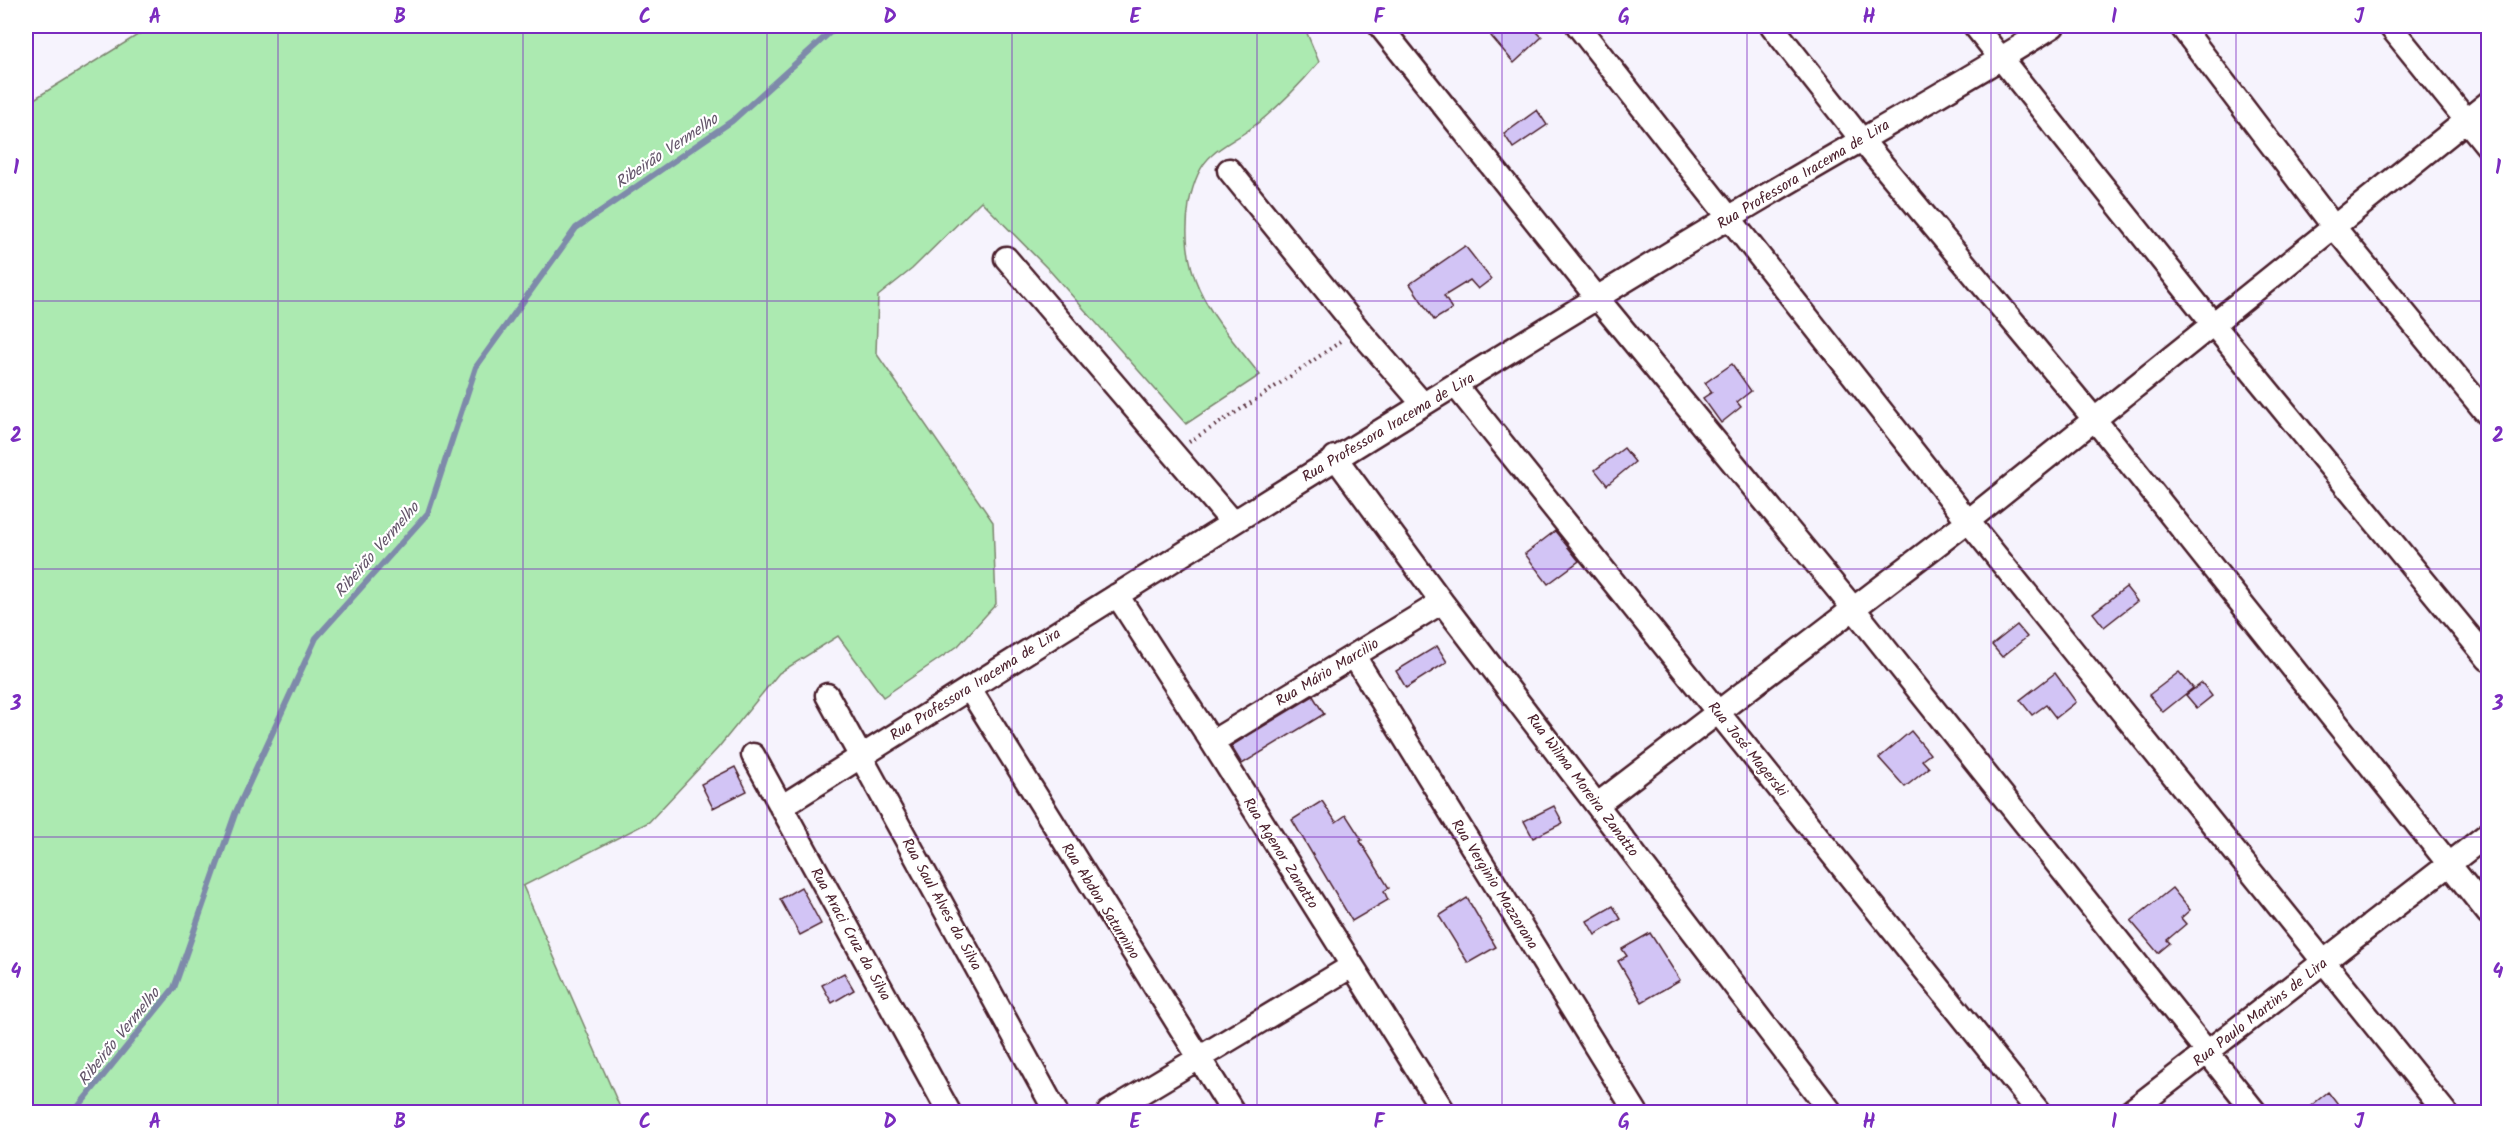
<svg xmlns="http://www.w3.org/2000/svg" width="2514" height="1138" font-family="Kalam,sans-serif">
<style>
.green{fill:#aceab1;stroke:#7b846e;stroke-width:1.5}
.lines{fill:none;stroke-linecap:round;stroke-linejoin:round}
.stream{stroke:#7e8aaa;stroke-width:6}
.building{fill:#d2c4f5;stroke:#4a1f2b;stroke-width:1.5}
.street-casing{stroke:#4a1f2b;stroke-width:27}
.path{stroke:#4a1f2b;stroke-width:4;stroke-dasharray:1.5 4.5;stroke-linecap:butt}
.street{stroke:#fff;stroke-width:22}
.grid{fill:none;stroke:#7b2cbf;stroke-width:1.5;stroke-opacity:0.55}
.labels{text-anchor:middle;stroke-width:4.5;stroke-linejoin:round;paint-order:stroke}
.street-label{font-size:15px;fill:#4a1f2b;stroke:#fff}
.water-label{font-size:16px;font-style:italic;fill:#64556a;stroke:#fff}
.neatline{fill:none;stroke:#7b2cbf;stroke-width:2}
.grid-label{font-size:20px;text-anchor:middle;font-weight:bold;fill:#7b2cbf}
</style>
<rect width="100%" height="100%" fill="#f6f3fd"/>
<filter id="ink" filterUnits="userSpaceOnUse"><feTurbulence type="fractalNoise" baseFrequency=".0167" numOctaves="2"/><feDisplacementMap in="SourceGraphic" scale="12" xChannelSelector="R" yChannelSelector="G"/><feConvolveMatrix kernelMatrix="1 2 1 2 8 2 1 2 1" color-interpolation-filters="sRGB"/></filter>
<g filter="url(#ink)">
<!-- green -->
<path class="green" d="M152,26H1304L1319,62C1298,87 1276,110 1250,129C1238,138 1223,145 1212,155C1199,166 1192,188 1189,204C1177,281 1215,318 1260,375L1186,424L1051,272L981,201L912,269L878,296L876,353L993,522L996,604L958,646L883,697L838,636L779,673L718,748L649,822L523,886L622,1112H26V104Z"/>
<g class="lines">
<!-- stream -->
<path class="stream" d="M74,1112L174,988L235,814L316,638L428,513L476,367L576,228L732,121L837,26"/>
</g>
<!-- building -->
<path class="building" d="M1504,26H1531L1542,37L1514,63L1491,36Z
M1537,110L1547,125L1513,148L1504,134Z
M1465,246L1491,279L1478,289L1470,280L1444,296L1452,309L1434,320L1410,284Z
M1732,364L1751,391L1737,402L1741,407L1721,423L1703,398L1712,392L1705,383Z
M1624,448L1635,462L1607,485L1595,470Z
M1555,531L1579,561L1548,584L1525,554Z
M2126,587L2137,601L2104,627L2093,613Z
M2017,625L2027,637L2002,657L1992,645Z
M1437,646L1447,662L1406,688L1396,671Z
M2179,672L2193,688L2163,712L2149,695Z
M2055,673L2076,702L2056,718L2046,705L2032,715L2020,700Z
M2202,683L2212,696L2197,708L2186,695Z
M1313,696L1324,714L1242,764L1231,746Z
M1911,731L1930,754L1922,760L1929,768L1905,787L1879,758Z
M735,767L747,791L713,808L701,784Z
M1322,801L1336,822L1346,815L1362,840L1360,841L1389,888L1384,891L1388,900L1352,921L1292,820Z
M1554,806L1563,823L1533,838L1524,821Z
M801,887L821,924L800,935L780,899Z
M2172,888L2190,910L2181,918L2186,924L2167,940L2170,943L2158,953L2131,921Z
M1467,898L1496,947L1468,963L1439,916Z
M1613,906L1621,919L1595,935L1587,921Z
M1650,933L1680,980L1642,1002L1618,961L1627,956L1622,949Z
M844,973L854,990L832,1003L822,985Z
M2328,1092L2344,1113H2302Z"/>
<g class="lines">
<defs>
<path id="street" d="M1380,26L1598,299L1853,608L2255,1112
M1578,26L1968,521L2445,1112
M1772,26L1861,139L2095,420L2488,913
M1975,26L2213,324L2488,659
M2181,26L2334,227L2488,415
M2390,26L2488,147
M1229,170L1358,329L1423,404
M1006,258L1232,522
M1456,386L2039,1112
M1335,457L1442,602L1831,1112
M1117,595L1212,742L1444,1112
M1354,656L1636,1112
M969,688L1233,1112
M827,695L1056,1112
M1212,742L1442,602
M753,755L949,1112
M1598,804L1968,521L2488,103
M781,807C1096,608 1412,409 1730,217C1837,152 1948,93 2053,26
M1109,1112L1352,966
M2130,1112L2488,834"/>
</defs>
<!-- street casing -->
<use href="#street" class="street-casing"/>
<!-- path -->
<path class="path" d="M1189,442L1257,399L1343,340"/>
<!-- street -->
<use href="#street" class="street"/>
</g>
</g>
<!-- grid -->
<path class="grid" d="M278,26V1112M523,26V1112M767,26V1112M1012,26V1112M1257,26V1112M1502,26V1112M1747,26V1112M1991,26V1112M2236,26V1112M26,301H2488M26,569H2488M26,837H2488"/>
<g class="labels">
<!-- street labels -->
<g class="street-label">
<text transform="translate(1803 174) rotate(-31)" y="5">Rua Professora Iracema de Lira</text>
<text transform="translate(1388 427) rotate(-31)" y="5">Rua Professora Iracema de Lira</text>
<text transform="translate(1327 672) rotate(-31)" y="5">Rua Mário Marcilio</text>
<text transform="translate(975 684) rotate(-32)" y="5">Rua Professora Iracema de Lira</text>
<text transform="translate(1748 749) rotate(51)" y="5">Rua José Magerski</text>
<text transform="translate(1583 785) rotate(53)" y="5">Rua Wilma Moreira Zanatto</text>
<text transform="translate(1281 853) rotate(58)" y="5">Rua Agenor Zanatto</text>
<text transform="translate(1495 884) rotate(58)" y="5">Rua Verginio Mazzorana</text>
<text transform="translate(1101 901) rotate(58)" y="5">Rua Abdon Saturnino</text>
<text transform="translate(942 904) rotate(61)" y="5">Rua Saul Alves da Silva</text>
<text transform="translate(851 934) rotate(61)" y="5">Rua Araci Cruz da Silva</text>
<text transform="translate(2260 1012) rotate(-38)" y="5">Rua Paulo Martins de Lira</text>
</g>
<!-- water labels -->
<g class="water-label">
<text transform="translate(666 150) rotate(-34)" y="6">Ribeirão Vermelho</text>
<text transform="translate(376 549) rotate(-49)" y="6">Ribeirão Vermelho</text>
<text transform="translate(118 1036) rotate(-51)" y="6">Ribeirão Vermelho</text>
</g>
</g>
<!-- margin -->
<rect width="2514" height="1138" fill="none" stroke="#fff" stroke-width="66"/>
<rect x="33" y="33" width="2448" height="1072" class="neatline"/>
<g class="grid-label">
<text x="155" y="23">A</text>
<text x="400" y="23">B</text>
<text x="645" y="23">C</text>
<text x="890" y="23">D</text>
<text x="1135" y="23">E</text>
<text x="1379" y="23">F</text>
<text x="1624" y="23">G</text>
<text x="1869" y="23">H</text>
<text x="2114" y="23">I</text>
<text x="2359" y="23">J</text>
<text x="16" y="174">1</text>
<text x="2498" y="174">1</text>
<text x="16" y="442">2</text>
<text x="2498" y="442">2</text>
<text x="16" y="710">3</text>
<text x="2498" y="710">3</text>
<text x="16" y="978">4</text>
<text x="2498" y="978">4</text>
<text x="155" y="1128">A</text>
<text x="400" y="1128">B</text>
<text x="645" y="1128">C</text>
<text x="890" y="1128">D</text>
<text x="1135" y="1128">E</text>
<text x="1379" y="1128">F</text>
<text x="1624" y="1128">G</text>
<text x="1869" y="1128">H</text>
<text x="2114" y="1128">I</text>
<text x="2359" y="1128">J</text>
</g>
</svg>
